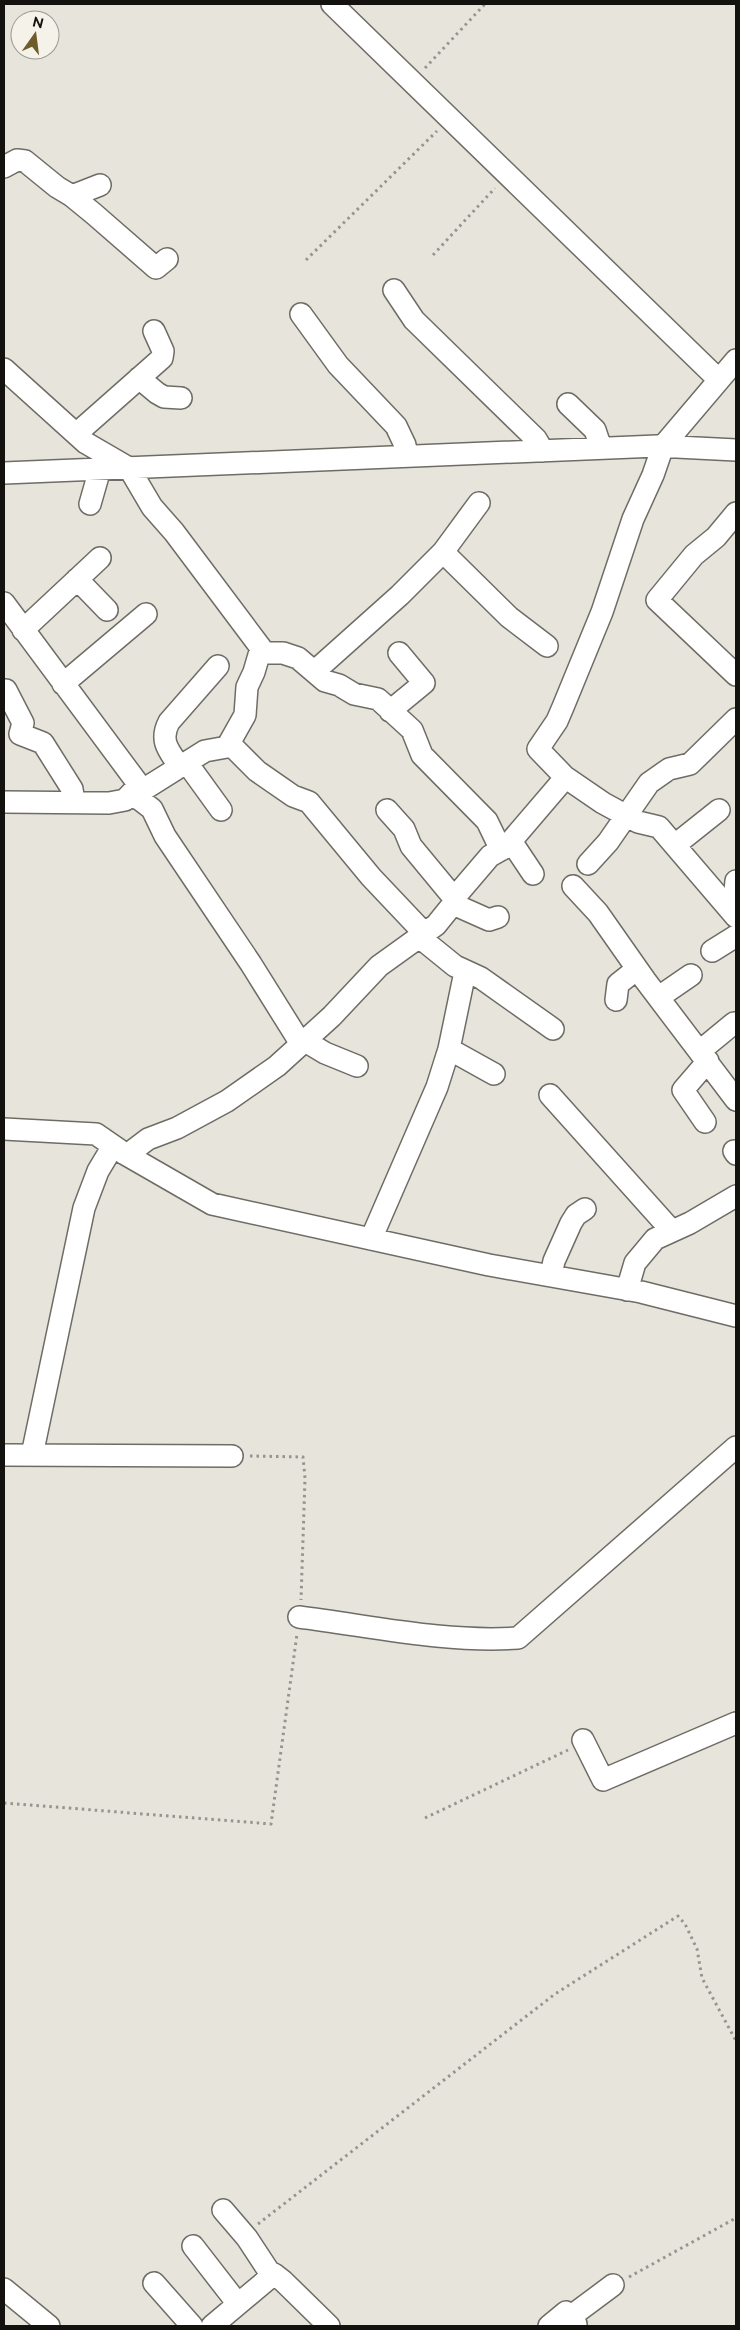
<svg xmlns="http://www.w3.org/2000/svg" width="740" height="2330" font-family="Raleway,sans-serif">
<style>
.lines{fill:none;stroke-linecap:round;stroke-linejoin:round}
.minor-casing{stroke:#6e6c64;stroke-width:24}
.path{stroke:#96948e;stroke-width:3;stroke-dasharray:2.5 4;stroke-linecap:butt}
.minor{stroke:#fff;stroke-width:21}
</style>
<rect width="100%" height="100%" fill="#e7e4dc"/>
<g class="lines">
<defs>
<path id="minor" d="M332,4L719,380
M4,167L17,160L25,161L57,187L72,196L94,214L156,268L167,259
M72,196L100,185
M394,290L414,320L536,439L543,451
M301,314L338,365L396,426L405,445L406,456
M736,360L663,446L653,475L633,519L602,612L563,707L557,721L538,749L565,777L603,803L638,822L659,827L736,917
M4,369L86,443L129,468L152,507L174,532L261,648L254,672L247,687L245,715L227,747L205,751L146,788L139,785
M139,378L157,393L164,397L181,398
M568,404L595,430L601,448
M76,434L162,358L163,351L154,331
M4,473L657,446L736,450
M90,504L100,469
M736,513L716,537L694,555L657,600L736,675
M443,552L509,617L547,646
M77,579L107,610
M4,603L139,785L125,800L109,803L4,802
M23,630L100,558
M260,653H283L298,658L325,681L339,685L354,694L378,699L412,730L422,755L487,821L501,850
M315,671L400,595L443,552L479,503
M63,684L146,614
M6,690L23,723L20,734L43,743L72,789L74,802
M390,711L424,683L399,653
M229,743L257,771L293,796L309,802L371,877L424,933
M187,763L221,810
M180,767C169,751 159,741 169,722L218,666
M129,796L139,799L152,809L165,836L251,964L301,1044
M387,810L404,829L411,846L454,898
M511,841L533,874
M675,845L719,810
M588,864L608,842L649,783L669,769L690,764L736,719
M573,886L598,913L645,980L736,1100
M453,904L489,920L498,917
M733,911L736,881
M418,936L455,966L481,978L553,1029
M712,951L736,936
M659,997L691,975
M616,1000L618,984L637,969
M305,1041L325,1053L357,1066
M449,1049L494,1074
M700,1051L734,1023
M550,1095L671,1230
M705,1122L683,1090L708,1061
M4,1129L96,1134L125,1154L212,1204L489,1265L641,1292L736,1316
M734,1151L736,1154
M127,1155L148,1139L177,1128L227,1101L277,1066L332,1016L379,966L436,925L453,904L455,897L490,856L506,847L565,778
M371,1239L437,1087L449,1049L465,972
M551,1275L554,1261L571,1223L576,1215L585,1209
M627,1290L635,1263L655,1239L690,1223L736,1196
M4,1455L232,1456
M32,1455L84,1208L98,1171L113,1146
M299,1617C371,1626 446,1643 518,1638L736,1447
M583,1740L603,1780L736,1723
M223,2210L247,2238L272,2276
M193,2246L238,2304
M154,2283L192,2326
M4,2289L49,2326
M570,2317L613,2285
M212,2326L274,2274L283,2281L329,2326
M549,2326L566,2312L576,2324"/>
</defs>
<!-- minor casing -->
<use href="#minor" class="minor-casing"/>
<!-- path -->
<path class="path" d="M425,68L485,4
M433,255L495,188
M306,260L437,131
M250,1456L303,1457L305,1478L301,1600
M4,1803L271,1824L297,1634
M425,1818L568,1750
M258,2224L555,1994L678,1916L685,1924L697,1949L702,1978L736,2041
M629,2277L736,2218"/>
<!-- minor -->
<use href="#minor" class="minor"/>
</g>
<!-- border -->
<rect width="740" height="2330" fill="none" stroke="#13120f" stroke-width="10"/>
<!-- north arrow -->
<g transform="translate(35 35) rotate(14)"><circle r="24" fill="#f4f2e9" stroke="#9a9892"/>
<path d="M0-4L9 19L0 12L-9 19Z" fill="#6e5c2a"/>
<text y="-8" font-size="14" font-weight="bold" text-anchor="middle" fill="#13120f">N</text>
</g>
</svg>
